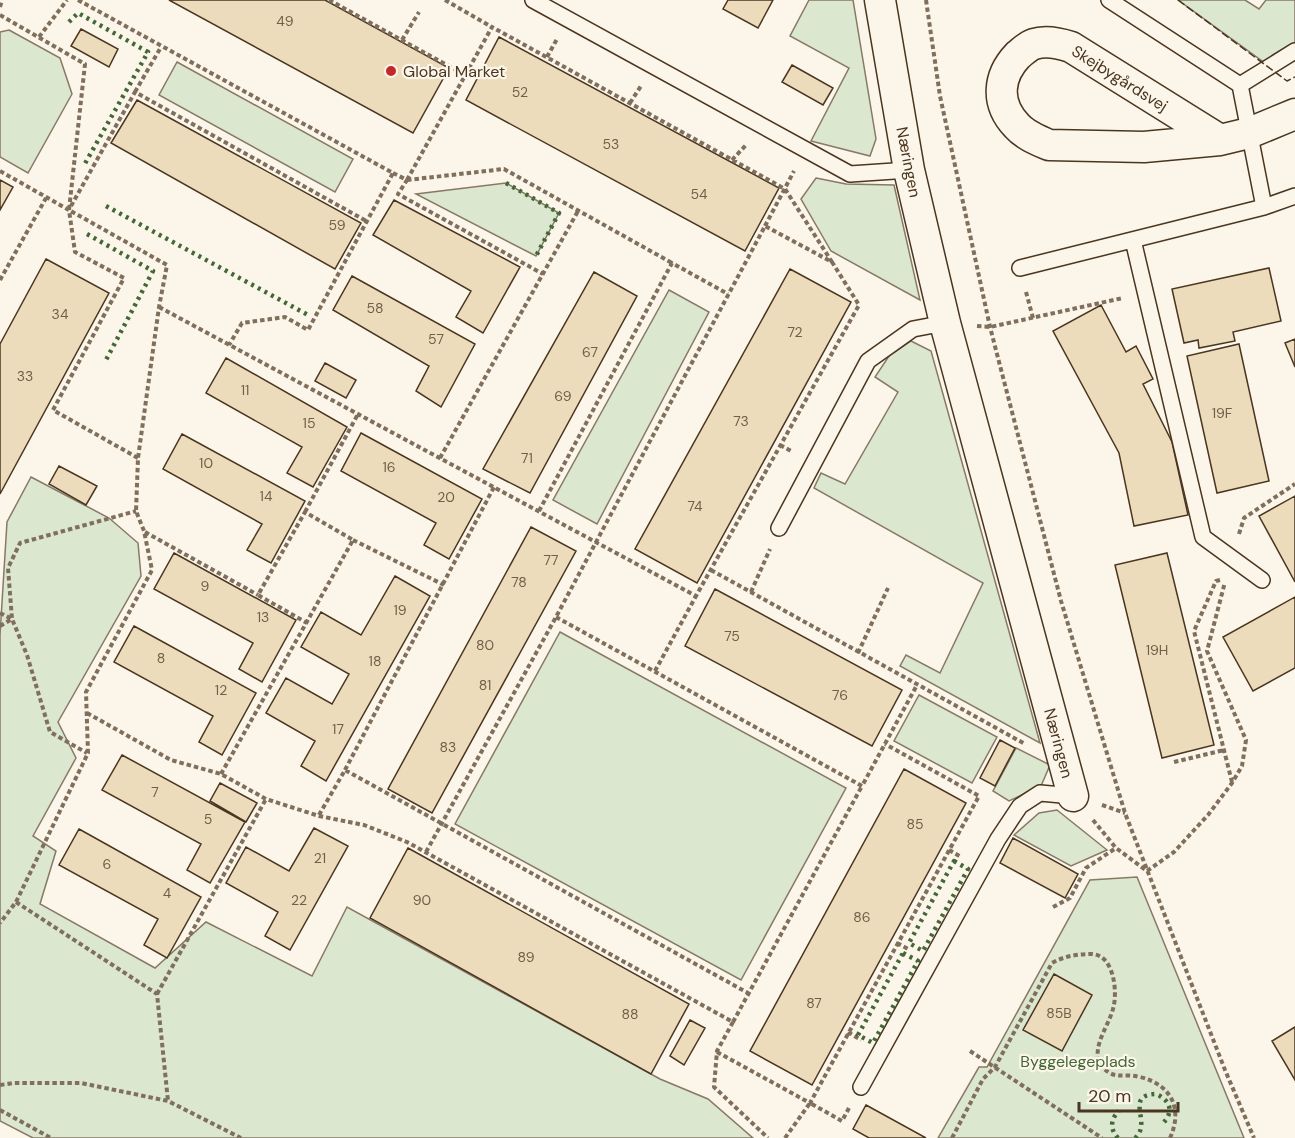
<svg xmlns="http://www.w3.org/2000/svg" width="1295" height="1138" font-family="'DM Sans',sans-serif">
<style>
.green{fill:#dce7d0;stroke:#887966;stroke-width:1.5}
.building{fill:#ecdcbc;stroke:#4a3520;stroke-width:1.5}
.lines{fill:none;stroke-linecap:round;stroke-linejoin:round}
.service-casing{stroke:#4a3520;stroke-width:18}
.minor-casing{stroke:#4a3520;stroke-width:33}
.path{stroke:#7f6f5c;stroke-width:4;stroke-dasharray:4.5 3;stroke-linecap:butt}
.service{stroke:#fbf6e9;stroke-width:15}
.minor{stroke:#fbf6e9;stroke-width:30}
.hedge{stroke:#436837;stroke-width:4.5;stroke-dasharray:3 4.5;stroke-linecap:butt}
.fence{stroke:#4a3520;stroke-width:1.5;stroke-dasharray:8 3;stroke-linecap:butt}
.poi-dot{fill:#c62828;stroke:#fbf6e9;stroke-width:2}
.labels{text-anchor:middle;stroke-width:4.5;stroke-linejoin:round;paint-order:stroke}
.number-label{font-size:14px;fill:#725f47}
.poi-label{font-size:16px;fill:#4a3520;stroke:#fbf6e9;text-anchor:start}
.street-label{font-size:16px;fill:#4a3520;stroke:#fbf6e9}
.park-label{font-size:16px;fill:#436837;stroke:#fbf6e9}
</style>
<rect width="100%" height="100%" fill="#fbf6e9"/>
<!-- green -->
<path class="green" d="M809,0H853L876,139L870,156L811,141L849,68L790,36Z
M1178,0H1245L1259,9L1266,0H1295V43L1265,63Z
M9,30L60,58L72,94L28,173L0,157V32Z
M177,62L353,159L335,192L159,95Z
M816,178L846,184L894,185L920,300L831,251L801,199Z
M506,183L559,213L536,256L416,194Z
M669,290L709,312L597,524L553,500Z
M911,341L931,351L1040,743L900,666L906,655L940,673L983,583L814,488L821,473L845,484L898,392L875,377L889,356Z
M31,477L109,518L138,543L141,576L58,722L76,758L33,836L56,851L40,904L155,968L206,922L312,976L347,907L660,1079L708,1099L753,1138H33L0,1121V635L7,522Z
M560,632L846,788L741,980L455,824Z
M919,695L997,737L972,783L894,741Z
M1016,748L1050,765L1041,786L1009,801L993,791Z
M1057,810L1107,850L1071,866L1014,835L1039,813Z
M1137,877L1244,1138H938L979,1067H987L1090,880Z"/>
<!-- building -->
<path class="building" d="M169,0H325L449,68L413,133Z
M728,0H773L758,28L723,9Z
M81,29L118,49L109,67L71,46Z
M499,37L779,188L745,251L466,100Z
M792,65L833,88L823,105L782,82Z
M137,100L361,223L335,269L111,143Z
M0,180L13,187L0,210Z
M394,200L520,267L483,333L456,317L471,291L373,235Z
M46,259L109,293L0,494V344Z
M1269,268L1281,321L1233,332L1235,341L1199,348L1198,340L1184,343L1172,289Z
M790,269L851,302L697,583L635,549Z
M594,272L637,296L530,493L483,469Z
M352,276L475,344L441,407L416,391L429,366L333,310Z
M1101,305L1126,352L1136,346L1153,379L1143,384L1172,442L1188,515L1134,526L1119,453L1053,331Z
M1295,339V367L1285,343Z
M1239,344L1269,481L1217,493L1187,356Z
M226,358L347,427L313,487L287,473L302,447L206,393Z
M325,363L356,380L346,398L315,381Z
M361,433L482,499L449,559L424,545L436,523L341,471Z
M182,434L305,501L271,563L247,550L262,524L163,469Z
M59,466L97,486L86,505L49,484Z
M1295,496V582L1259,516Z
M531,527L576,551L432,813L388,789Z
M174,553L296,620L262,682L239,669L253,643L154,589Z
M1167,553L1214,745L1162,758L1115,565Z
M395,576L430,596L326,781L301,766L315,741L266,713L286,678L332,704L349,674L301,647L321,612L361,635Z
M715,589L902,690L872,746L685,646Z
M1295,597V668L1253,691L1223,637Z
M134,626L256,693L222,755L199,742L213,716L114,662Z
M1000,740L1015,748L995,786L980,778Z
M122,755L245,822L210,883L187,870L201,844L102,790Z
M904,769L966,803L812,1085L750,1051Z
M220,783L257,803L246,822L210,801Z
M314,828L348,846L290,950L265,936L278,912L226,883L246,847L289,871Z
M79,829L201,897L167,958L144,945L158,919L59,865Z
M1013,838L1078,874L1065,898L1000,863Z
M408,848L689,1004L651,1074L370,918Z
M1054,974L1092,995L1062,1051L1023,1030Z
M690,1020L705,1028L684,1065L670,1056Z
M1295,1027V1080L1272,1041Z
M866,1105L926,1138H869L853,1129Z"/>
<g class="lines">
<defs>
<path id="service" d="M533,0L850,174L909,170
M1109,0L1240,85L1264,207
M1240,85L1295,51
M1133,240L1203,537L1262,580
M1020,268L1264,207L1295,196
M779,528L868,361L913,329L945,323
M861,1087L998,839L1020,806L1040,793L1073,796"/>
<path id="minor" d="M880,0L909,170L945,323L1073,796
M1220,140L1071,47C1059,43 1046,40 1034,44C1028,46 1023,51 1018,55C998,76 995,103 1017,126C1025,135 1037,140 1049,145L1144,147L1220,140L1249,133L1295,114"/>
</defs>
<!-- service casing -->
<use href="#service" class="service-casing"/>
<!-- minor casing -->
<use href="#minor" class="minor-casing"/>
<!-- path -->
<path class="path" d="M78,0L393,173L308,330L285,317L242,323L229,345
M329,0L465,75
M445,0L492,27
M926,0L940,96L990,327L1061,601L1125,813L1225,1070L1254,1138
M0,7L2,0
M0,15L85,64L69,210L167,265L159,307L138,458L136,511L144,531L152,570L86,692L88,753L16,902L0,923
M39,37L67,0
M402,40L419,12
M547,57L557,39
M135,92L161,47
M630,103L641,86
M732,160L746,145
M0,171L69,210L75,252L124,278L53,410L138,458
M393,173L407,180L398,194L543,274
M407,180L492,27L785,189L832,262L765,226L556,617L426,852
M407,180L504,169L672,263
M71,206L135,92L368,222
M765,226L794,171
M0,280L46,198
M1026,292L1033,318
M159,307L696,596L859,305L832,262
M977,326L990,327L1123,298
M780,445L793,452
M440,458L578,211
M539,511L672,263L728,294
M305,512L358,414
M145,532L258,595
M1239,534L1244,518L1295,484
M353,540L444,585
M711,570L1025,744
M1220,580L1216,581L1194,631L1232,782
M751,592L770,549
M0,613L12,619L27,655L50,732L87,753
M556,617L862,786L917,685
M0,626L12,619L8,568L20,543L136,511
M858,653L888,588
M655,671L696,596
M87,713L171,760L221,774L266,799L319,816L364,825L407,842L733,1022L717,1051L714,1087L768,1138
M1174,762L1224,750
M345,770L494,487
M221,774L353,540L305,512L258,595L307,623
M1102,805L1125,813
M319,815L345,770L748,993
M1093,820L1116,848L1147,871L1174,852L1208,815L1232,783L1242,766L1246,740L1207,651L1225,582
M949,850L961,857
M16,902L157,994L168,1101
M1053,907L1070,898L1086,868L1116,848
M897,943L910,950
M157,994L266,799
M733,1022L862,786
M848,1032L861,1040
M970,1051L1102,1138
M717,1052L810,1103L979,796L885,744
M0,1085L14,1083H81L168,1101L241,1138
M0,1110L51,1138
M785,1138L810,1103L842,1121L850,1106
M952,1138L983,1079L995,1067L1052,963C1064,956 1078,954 1092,954C1114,955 1118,992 1113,1009C1108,1027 1095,1041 1098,1061C1113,1083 1121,1072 1140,1077C1172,1085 1183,1109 1170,1138"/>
<!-- service -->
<use href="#service" class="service"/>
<!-- minor -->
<use href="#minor" class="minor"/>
<!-- hedge -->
<path class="hedge" d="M69,22L78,13L148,52L83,167
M506,183L559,213L536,256
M106,206L310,316
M87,234L153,271L106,360
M954,861L968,869L923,951L909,943Z
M903,953L918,961L873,1043L858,1035Z
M1118,1138C1110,1130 1110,1119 1119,1111
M1135,1138C1153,1123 1123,1095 1156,1094C1170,1100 1174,1111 1164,1122"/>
<!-- fence -->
<path class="fence" d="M1178,0L1287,81L1295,77"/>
</g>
<!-- markers -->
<circle class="poi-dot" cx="391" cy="71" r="6"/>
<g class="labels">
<!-- number labels -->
<g class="number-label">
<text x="285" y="26">49</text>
<text x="520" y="97">52</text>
<text x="611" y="149">53</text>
<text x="699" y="199">54</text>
<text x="337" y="230">59</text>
<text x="375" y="313">58</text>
<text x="60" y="319">34</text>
<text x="795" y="337">72</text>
<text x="436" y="344">57</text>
<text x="590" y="357">67</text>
<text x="25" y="381">33</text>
<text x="245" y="395">11</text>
<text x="563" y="401">69</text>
<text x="1222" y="418">19F</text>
<text x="741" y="426">73</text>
<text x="309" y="428">15</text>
<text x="527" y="463">71</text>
<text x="206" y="468">10</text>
<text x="389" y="472">16</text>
<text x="266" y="501">14</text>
<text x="446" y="502">20</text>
<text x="695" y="511">74</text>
<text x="551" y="565">77</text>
<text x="519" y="587">78</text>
<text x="205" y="591">9</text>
<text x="400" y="615">19</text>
<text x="263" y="622">13</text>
<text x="732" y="641">75</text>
<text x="485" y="650">80</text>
<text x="1157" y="655">19H</text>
<text x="161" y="663">8</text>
<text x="375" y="666">18</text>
<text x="485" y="690">81</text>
<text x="221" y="695">12</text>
<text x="840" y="700">76</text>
<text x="338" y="734">17</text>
<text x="448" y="752">83</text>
<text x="155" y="797">7</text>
<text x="208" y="824">5</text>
<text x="915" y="829">85</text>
<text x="320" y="863">21</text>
<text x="107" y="869">6</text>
<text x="167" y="898">4</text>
<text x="299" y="905">22</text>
<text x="422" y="905">90</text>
<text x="862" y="922">86</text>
<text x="526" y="962">89</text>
<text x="814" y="1008">87</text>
<text x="1059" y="1018">85B</text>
<text x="630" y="1019">88</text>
</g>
<!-- poi labels -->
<g class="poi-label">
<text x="403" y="77">Global Market</text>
</g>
<!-- street labels -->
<g class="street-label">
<text transform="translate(1120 78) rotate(32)" y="6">Skejbygårdsvej</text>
<text transform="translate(909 162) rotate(79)" y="6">Næringen</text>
<text transform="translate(1059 743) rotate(75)" y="6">Næringen</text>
</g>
<!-- park labels -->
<g class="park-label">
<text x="1078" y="1067">Byggelegeplads</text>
</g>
</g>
<!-- scale -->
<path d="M1079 1102v9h99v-9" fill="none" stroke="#4a3520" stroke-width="3"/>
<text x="1088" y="1102" font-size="18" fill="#4a3520" stroke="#fbf6e9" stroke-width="4.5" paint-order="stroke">20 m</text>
</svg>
